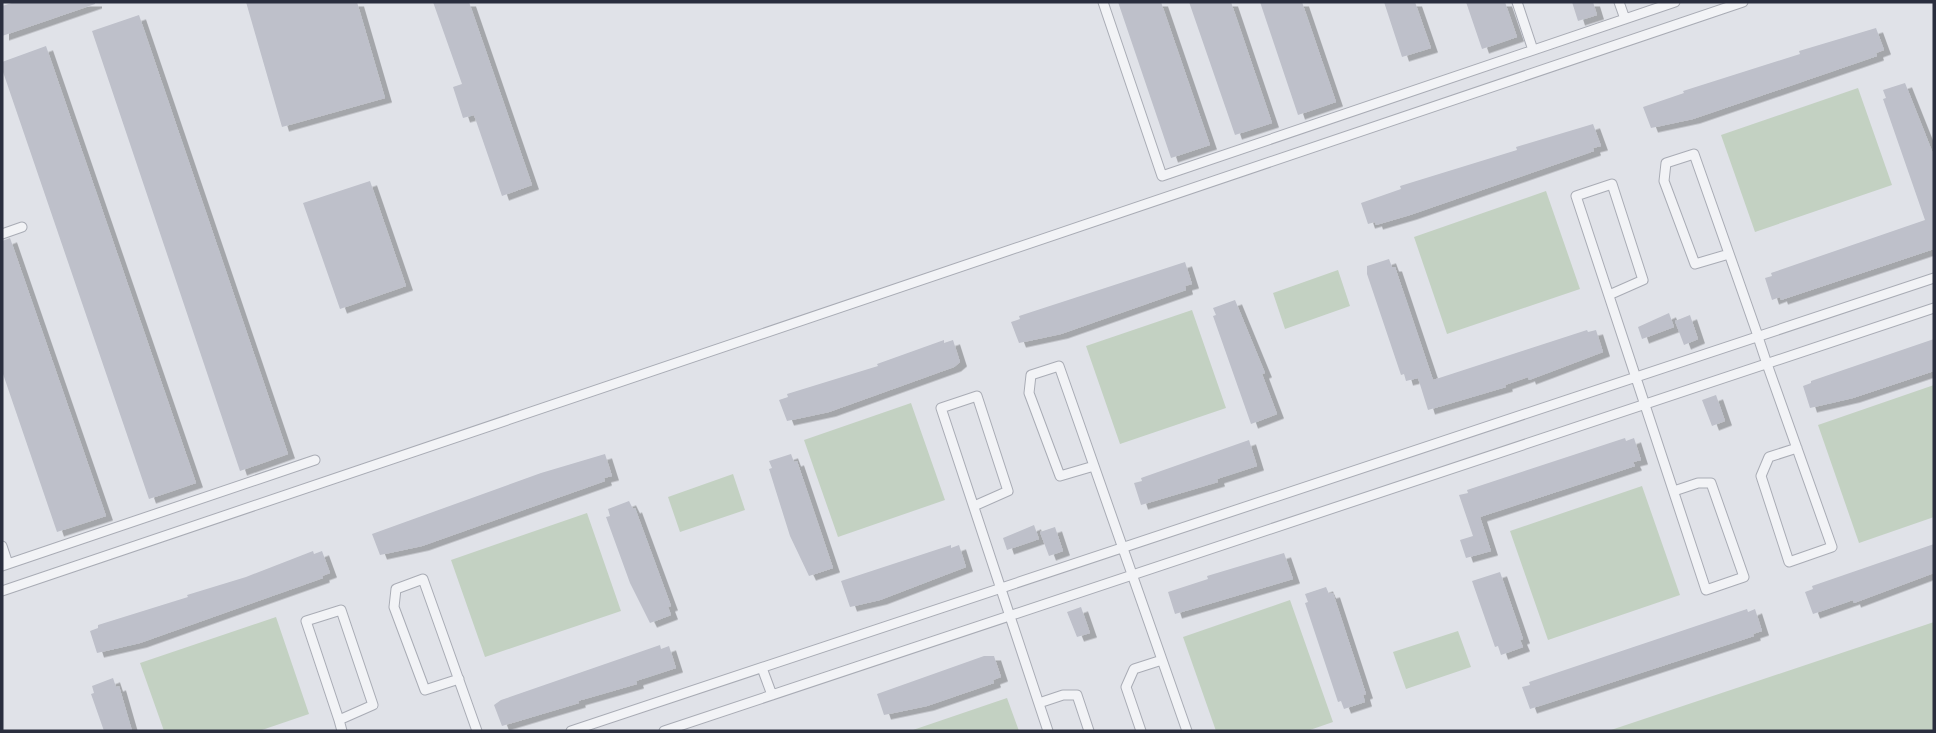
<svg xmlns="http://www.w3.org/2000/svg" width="1936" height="733" font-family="Arial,sans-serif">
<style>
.green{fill:#c3d1c2}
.building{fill:#bec0ca;filter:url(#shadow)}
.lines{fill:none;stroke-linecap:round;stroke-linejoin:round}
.lane-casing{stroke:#a9acb5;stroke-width:11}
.lane{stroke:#f2f3f6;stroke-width:9}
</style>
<defs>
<filter id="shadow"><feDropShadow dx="7" dy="4.5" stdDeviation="0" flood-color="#0004"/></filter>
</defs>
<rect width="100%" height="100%" fill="#e0e2e8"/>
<!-- green -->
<path class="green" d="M1858,88L1892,185L1755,232L1721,135Z
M1546,191L1580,289L1447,334L1414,237Z
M1338,270L1350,306L1285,329L1273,293Z
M1192,310L1226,408L1120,444L1086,346Z
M1934,385V517L1859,543L1818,425Z
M911,403L945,500L838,537L804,440Z
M733,474L745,510L680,532L668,497Z
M1642,486L1680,595L1548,640L1510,531Z
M587,513L621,611L485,657L451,560Z
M1290,600L1333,722L1307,731H1216L1183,637Z
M276,617L309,714L259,731H164L140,663Z
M1934,622V731H1608Z
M1458,631L1471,667L1406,689L1393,652Z
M1007,698L1019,731H910Z"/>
<!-- building -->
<path class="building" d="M15,2H95V4L2,36V6Z
M246,2H357L385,98L282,127Z
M433,2H469L532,185L502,196L474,115L463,118L453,87L462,84Z
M1118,2H1161L1210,145L1171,158Z
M1189,2H1231L1272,123L1235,135Z
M1260,2H1302L1336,102L1298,115Z
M1384,2H1415L1431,48L1402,57Z
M1466,2H1505L1517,37L1482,49Z
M1572,2H1593L1597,15L1578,21Z
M139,15L288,454L240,471L92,31Z
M1876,28L1884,50L1876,53L1877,56L1693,119L1651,128L1643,107L1684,93L1683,91L1800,54L1799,51Z
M46,46L196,483L149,499L2,69V62Z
M1905,83L1934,156V249L1781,300L1780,297L1772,300L1765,278L1772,276L1771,273L1925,220L1883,99L1886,98L1883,90Z
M1593,124L1601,146L1593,148L1594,151L1410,215L1376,225L1375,222L1368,224L1361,203L1401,189L1400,186L1517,150L1516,147Z
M370,181L406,286L340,309L303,203Z
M10,238L106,516L57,532L2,371V241Z
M1389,259L1392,267H1395L1433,380L1587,330L1588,332L1596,330L1603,352L1545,374L1529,380L1528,377L1505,385L1506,387L1428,410L1418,378L1406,381L1404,374L1401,375L1367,274V266Z
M1185,262L1192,284L1185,286L1186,290L1061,334L1019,343L1011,322L1020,319L1019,316Z
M1235,300L1265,373L1262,374L1277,414L1251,424L1213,316L1216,315L1213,308Z
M1669,313L1674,327L1642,339L1638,327Z
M1690,315L1698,339L1684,345L1675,321Z
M1934,339V371L1853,398L1810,408L1803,386L1811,383V381Z
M944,340V343L953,340L960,362L954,367L829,412L787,421L779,400L788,397L787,394L878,366L877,364Z
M1716,395L1725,421L1712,426L1702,400Z
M1625,438L1626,441L1634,438L1641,460L1633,462L1635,466L1480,517L1491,551L1466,558L1460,540L1473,536L1459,495L1468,493L1467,490Z
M1249,440L1257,466L1217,479L1218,482L1141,505L1134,483L1142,481L1141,478Z
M605,454L612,476L604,478L605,481L422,546L380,555L372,534L541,473Z
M791,454L794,462L797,461L833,568L809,576L790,536L769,469L772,468L769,461Z
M629,501L633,509L635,508L671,606L668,607L671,615L650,623L630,583L606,517L610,516L608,509Z
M1034,525L1039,539L1007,550L1003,538Z
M1055,527L1063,551L1049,556L1040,532Z
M1934,544V573L1854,603L1853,600L1813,614L1805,592L1813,589L1812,586Z
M951,545V548L959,545L966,567L880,600L850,607L841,581Z
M313,551L314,554L322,551L330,573L322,576L323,578L140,643L97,653L90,631L98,628V625L188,597L187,595L246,577Z
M1284,553L1293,579L1175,614L1168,592L1208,579L1207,576Z
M1500,572L1523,639L1520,640L1523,647L1501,655L1498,646L1495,647L1472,581Z
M1326,587L1329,594L1333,593L1366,694L1363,695L1365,702L1344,709L1341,701L1338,702L1305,603L1308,602L1305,594Z
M1081,607L1090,633L1077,637L1067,612Z
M1747,609L1748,612L1755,609L1762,631L1753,634L1754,636L1530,709L1522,687L1530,685L1529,682Z
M660,645L661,649L669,646L676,668L636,681L637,684L578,701L579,703L502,726L494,705L501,700Z
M984,656H994L1001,677L993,680L994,683L927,706L884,715L877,694Z
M113,678L116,687L119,686L132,731H104L91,694L94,693L92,686Z"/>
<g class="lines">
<defs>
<path id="lane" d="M1103,2L1162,176L1675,2
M1517,2L1533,50
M1619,2L1625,19
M2,234L22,227
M1729,254L1695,264L1664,181L1666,163L1694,154L1758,336V337L1767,364L1832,547L1789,562L1761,476L1769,457L1797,448
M1609,295L1643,280L1612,184L1576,196L1706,590L1744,577L1711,483H1698L1674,491
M1094,466L1060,476L1029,393L1031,375L1059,366L1187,731
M974,506L1008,491L977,396L941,408L1048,731
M2,546L8,564
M2,566L315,460
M2,591L1743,2
M762,668L772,695
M459,679L425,690L394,607L396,589L423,579L477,731
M1039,703L1063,695H1077L1089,731
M339,720L373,705L341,610L306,621L339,720L342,731
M571,731L1934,278
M664,731L1934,308
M1141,731L1126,687L1134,669L1162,660"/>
</defs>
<!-- lane casing -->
<use href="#lane" class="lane-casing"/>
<!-- lane -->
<use href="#lane" class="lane"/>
</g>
<!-- border -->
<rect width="1936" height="733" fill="none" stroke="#2a2e3e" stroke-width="7"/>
</svg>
